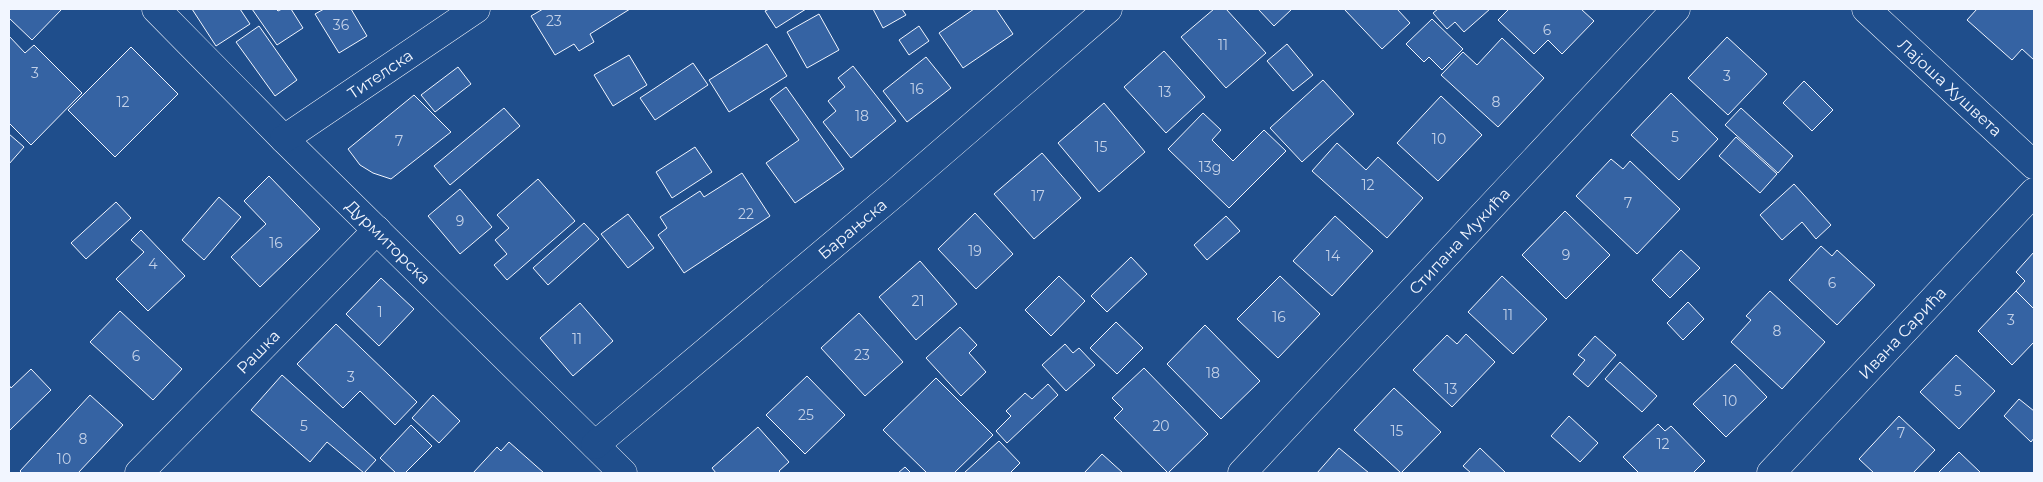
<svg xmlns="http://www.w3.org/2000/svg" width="2043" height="482" font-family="Montserrat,sans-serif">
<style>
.building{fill:#3563a3;stroke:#f2f6ff}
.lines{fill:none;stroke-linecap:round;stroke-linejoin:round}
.minor-casing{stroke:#f2f6ff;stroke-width:29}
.minor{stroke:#1f4e8c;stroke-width:28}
.labels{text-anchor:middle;stroke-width:4;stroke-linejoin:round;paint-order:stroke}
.number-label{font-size:14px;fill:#c3d1e8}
.street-label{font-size:16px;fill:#f2f6ff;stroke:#1f4e8c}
</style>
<rect width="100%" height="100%" fill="#1f4e8c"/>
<!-- building -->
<path class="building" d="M9,9H62L32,40L9,18Z
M192,9H240L250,24L216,46Z
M252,9H276L278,11L282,9H291L303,28L277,45Z
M324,9H351L367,36L339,53L315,14Z
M543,9H630L590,34L594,42L579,51L574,44L555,55L531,16Z
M769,9H806L776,28L765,11Z
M873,9H902L906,15L883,28Z
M974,9H996L1013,34L963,68L939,33Z
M1214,9H1226L1266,53L1226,88L1181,37Z
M1258,9H1292L1274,26Z
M1344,9H1397L1410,23L1382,49Z
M1438,9H1490L1464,32L1455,22L1447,29L1433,13Z
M1509,9H1581L1594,21L1562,54L1548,40L1534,54L1498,20Z
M1977,9H2034V60L2022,49L2012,60L1967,20Z
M819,14L839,50L807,68L787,32Z
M1432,19L1463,49L1442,70L1429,57L1424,62L1406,44Z
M259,26L297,80L275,96L236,42Z
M919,26L929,41L909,55L899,40Z
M9,36L25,53L34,45L82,93L31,145L9,123Z
M1727,37L1767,74L1728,115L1688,78Z
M1502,38L1544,78L1498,127L1441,75L1463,52L1477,65Z
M767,44L787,76L729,112L709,80Z
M1287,44L1313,75L1293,91L1267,61Z
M131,47L178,94L115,157L68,110Z
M1164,51L1205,97L1166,133L1124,87Z
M629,55L647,85L613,106L594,75Z
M926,57L951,88L907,122L883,91Z
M693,63L708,85L655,120L640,98Z
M853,66L896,121L851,158L823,122L836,111L828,101L845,87L838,78Z
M458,67L471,84L435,112L421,95Z
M1323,80L1354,114L1302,162L1270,128Z
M1804,81L1833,110L1812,131L1783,103Z
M786,87L844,169L795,203L766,163L799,140L770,99Z
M1671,93L1718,139L1679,180L1631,135Z
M414,95L451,132L391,179L373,173L360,165L348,149Z
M1441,96L1482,135L1438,181L1397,143Z
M1104,103L1145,152L1099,192L1058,143Z
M504,108L520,126L450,185L434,166Z
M1741,108L1793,156L1778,173L1725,125Z
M1203,113L1221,130L1212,140L1233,161L1264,130L1286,151L1229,208L1168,149Z
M9,134L24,147L9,164Z
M1736,137L1777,174L1760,193L1719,156Z
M1337,143L1366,170L1378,157L1423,198L1387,238L1312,171Z
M695,147L712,172L672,198L656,172Z
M1042,153L1081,198L1034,239L994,194Z
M1611,159L1623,169L1630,161L1680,209L1637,254L1576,196Z
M742,173L770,216L684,273L658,235L667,228L660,217L700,191L704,197Z
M269,176L320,229L260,287L231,257L266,224L244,201Z
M538,179L575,221L507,280L494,265L507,254L495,240L509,228L497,215Z
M1794,184L1831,225L1816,239L1802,222L1782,240L1760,215Z
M460,189L492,227L460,254L428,216Z
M219,197L241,217L204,260L182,240Z
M116,202L131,218L86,259L71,243Z
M1565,211L1610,255L1566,299L1522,255Z
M975,213L1013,254L976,289L938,249Z
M628,214L654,248L628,268L601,234Z
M1226,216L1240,231L1207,260L1194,245Z
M1335,216L1373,251L1332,296L1293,261Z
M584,223L599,239L548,285L533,268Z
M141,230L185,276L148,311L116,279L144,252L131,240Z
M1821,246L1832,256L1837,250L1875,285L1837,325L1789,280Z
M1681,250L1700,268L1670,298L1652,280Z
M2034,252V309L2016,291L2025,281L2016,272Z
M1131,257L1147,274L1107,312L1091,296Z
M920,261L957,304L916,340L879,297Z
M1059,276L1085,301L1051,336L1025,310Z
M1280,276L1320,314L1278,358L1237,319Z
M1502,276L1547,319L1513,354L1468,312Z
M381,278L414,309L379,346L346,314Z
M1770,291L1825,342L1782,389L1731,342L1751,320L1746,316Z
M2016,291L2034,309V342L2012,365L1978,331Z
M1688,302L1704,319L1683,340L1667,323Z
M580,303L613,341L573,376L540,338Z
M120,311L182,369L153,400L90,342Z
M859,313L903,362L865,396L821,348Z
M1116,322L1143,348L1117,374L1090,348Z
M336,324L417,402L395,425L360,391L343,408L297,364Z
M1205,325L1260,381L1221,419L1167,364Z
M960,327L977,345L969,353L986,372L961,396L926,358Z
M1466,334L1495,362L1452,407L1413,370L1447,335L1457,344Z
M1595,336L1616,355L1588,387L1573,374L1585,360L1578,355Z
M1065,344L1073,353L1079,348L1095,365L1066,391L1042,365Z
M1956,355L1995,391L1959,429L1920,392Z
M1620,362L1657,396L1642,412L1605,379Z
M1735,364L1767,397L1726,437L1693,404Z
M1144,368L1208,434L1168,473L1114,418L1123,409L1112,398Z
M31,369L51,390L9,431V385L11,388Z
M282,375L376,460L364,473L327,442L310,462L251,410Z
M807,376L845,415L805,454L766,415Z
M936,378L993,435L954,473H927L883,430Z
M1048,384L1058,395L1007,443L996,431L1011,416L1006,411L1025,393L1032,399Z
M1394,388L1441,432L1401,473L1354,430Z
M90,395L123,425L78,473H22L20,471Z
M433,395L460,421L439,443L412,418Z
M2019,399L2034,411V438L2031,442L2004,416Z
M1569,416L1598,443L1580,462L1551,436Z
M1899,416L1935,450L1913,473H1874L1859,459Z
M1658,424L1665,431L1671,426L1705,461L1693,473H1639L1623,457Z
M411,425L432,446L405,473H396L380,458Z
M758,427L789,462L779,471L781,473H716L712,468Z
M999,441L1020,463L1010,473H964Z
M509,442L544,473H473L497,447L501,451Z
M1339,448L1369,473H1317Z
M1480,448L1506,473H1471L1463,466Z
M1959,452L1981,473H1938Z
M1102,454L1123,473H1084Z
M905,467L911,473H898Z"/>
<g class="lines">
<defs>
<g id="minor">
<path id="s1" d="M156,9L284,139L623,473"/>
<path id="s2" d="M1866,9L2034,165"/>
<path id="s3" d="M284,139L476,9"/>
<path id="s4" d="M595,445L896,192L1108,9"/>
<path id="s5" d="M139,473L377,230"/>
<path id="s6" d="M1242,473L1676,9"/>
<path id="s7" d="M1771,473L2034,192"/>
</g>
</defs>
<!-- minor casing -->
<use href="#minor" class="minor-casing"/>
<!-- minor -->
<use href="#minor" class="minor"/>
</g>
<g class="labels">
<!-- number labels -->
<g class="number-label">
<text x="554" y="26">23</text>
<text x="341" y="30">36</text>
<text x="1547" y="35">6</text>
<text x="1223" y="50">11</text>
<text x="35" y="78">3</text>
<text x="1727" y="81">3</text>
<text x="917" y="94">16</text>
<text x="1165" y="97">13</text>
<text x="123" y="107">12</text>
<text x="1496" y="107">8</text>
<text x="862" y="121">18</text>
<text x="1675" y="142">5</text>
<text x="1439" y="144">10</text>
<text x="399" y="146">7</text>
<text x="1101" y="152">15</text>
<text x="1210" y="172">13g</text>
<text x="1368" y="190">12</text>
<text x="1038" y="201">17</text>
<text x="1628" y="208">7</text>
<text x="746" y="219">22</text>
<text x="460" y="226">9</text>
<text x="276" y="248">16</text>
<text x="975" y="256">19</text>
<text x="1566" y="260">9</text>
<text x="1333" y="261">14</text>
<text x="153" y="269">4</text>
<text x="1832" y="288">6</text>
<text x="918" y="306">21</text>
<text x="380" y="317">1</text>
<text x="1508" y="320">11</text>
<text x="1279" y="322">16</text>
<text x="2011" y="325">3</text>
<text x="1777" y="336">8</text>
<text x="577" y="344">11</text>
<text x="862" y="360">23</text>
<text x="136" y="361">6</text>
<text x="1213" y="378">18</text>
<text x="351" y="382">3</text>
<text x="1451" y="394">13</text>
<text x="1958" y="396">5</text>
<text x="1730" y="406">10</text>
<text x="806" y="420">25</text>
<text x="304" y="431">5</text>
<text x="1161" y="431">20</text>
<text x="1397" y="436">15</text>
<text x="1901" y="438">7</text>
<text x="83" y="444">8</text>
<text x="1663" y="449">12</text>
<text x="64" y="464">10</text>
</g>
<!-- street labels -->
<g class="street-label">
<text dy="6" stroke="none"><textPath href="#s3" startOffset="116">Тителска</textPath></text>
<text dy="6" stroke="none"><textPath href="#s2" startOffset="115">Лајоша Хушвета</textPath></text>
<text dy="6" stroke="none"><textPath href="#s4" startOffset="336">Барањска</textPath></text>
<text dy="6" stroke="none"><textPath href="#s6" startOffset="318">Стипана Мукића</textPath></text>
<text dy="6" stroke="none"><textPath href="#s1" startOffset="329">Дурмиторска</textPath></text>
<text dy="6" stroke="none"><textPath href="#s7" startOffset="192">Ивана Сарића</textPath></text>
<text dy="6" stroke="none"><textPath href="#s5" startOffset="170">Рашка</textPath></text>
</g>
</g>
<!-- border -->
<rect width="2043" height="482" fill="none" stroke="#f2f6ff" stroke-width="20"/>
</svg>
